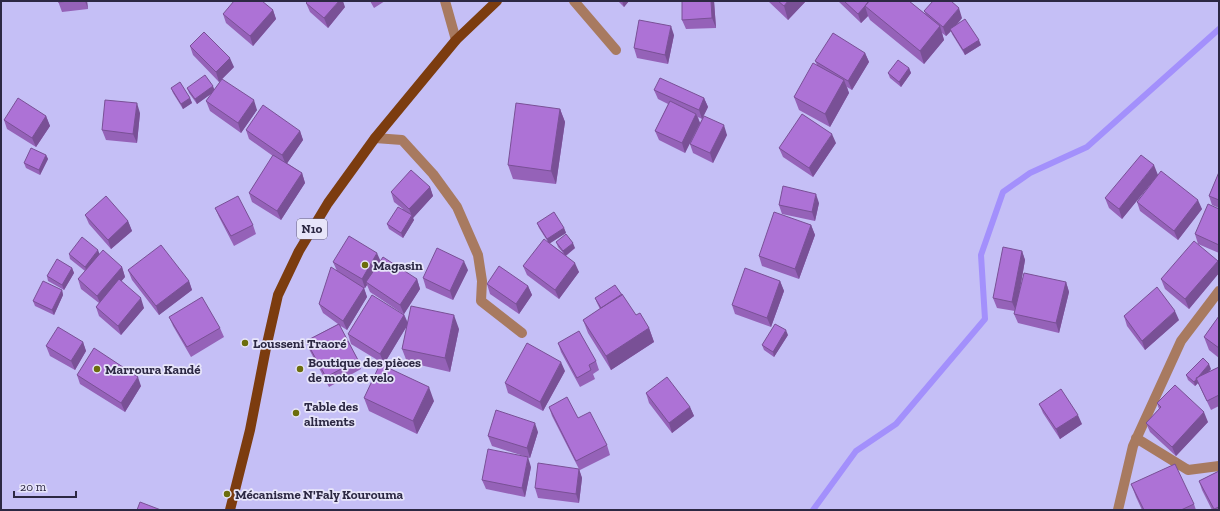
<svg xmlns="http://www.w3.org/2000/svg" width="1220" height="511" font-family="'Zilla Slab',serif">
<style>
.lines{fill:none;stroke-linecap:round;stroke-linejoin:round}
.stream{stroke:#a390fc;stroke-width:6}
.minor{stroke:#a87a60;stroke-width:10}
.major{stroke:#7c3c0f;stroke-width:10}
.wall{fill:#9562b8}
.shaded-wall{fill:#795096}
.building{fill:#ad72d6;stroke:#795096}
.poi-dot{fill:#6c6d0d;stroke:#e7e5fa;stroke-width:1.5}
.labels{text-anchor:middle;stroke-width:3.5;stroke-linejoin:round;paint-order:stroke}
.shield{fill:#e7e5fa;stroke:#64617a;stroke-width:1}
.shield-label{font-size:12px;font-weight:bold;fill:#2c2843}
.poi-label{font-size:13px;font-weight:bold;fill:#2c2843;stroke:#e7e5fa;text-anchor:start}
</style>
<rect width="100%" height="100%" fill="#c5bff6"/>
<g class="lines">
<!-- stream -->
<path class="stream" d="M813,510L856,451L896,424L985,319L981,255L1003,192L1030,173L1087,147L1219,29"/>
<!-- minor -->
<path class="minor" d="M445,1L456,40
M574,1L616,50
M375,138L402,140L433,174L457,207L478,255L482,281L481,301L522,333
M1136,438L1188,470L1219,466
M1118,510L1133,446L1181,341L1219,291"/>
<!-- major -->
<path class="major" d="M230,510L250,430L266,348L278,295L299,251L328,203L375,138L456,40L497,1"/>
</g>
<!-- wall -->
<path class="wall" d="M58,1H87L88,9L62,12Z
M370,1H385L374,8Z
M618,1H629L624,7Z
M682,1H714L716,28L686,29L682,20Z
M768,1H806L788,20Z
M838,1H909L926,15L924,11L962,18L956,26L981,45L965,55L952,34L951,31L946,36L942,33L944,40L924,64L870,20L868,16L861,23Z
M306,3L345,7L328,28L310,12Z
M273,10L276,19L253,46L226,23L223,14Z
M674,35L668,64L637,58L634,48Z
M190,46L234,67L222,79L257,110L241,133L210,111L206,101L212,93L197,104L189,93L187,88L215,89L222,79L219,82L193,55Z
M865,53L869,62L852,90L847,87L849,93L830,127L799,110L794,97L817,65L815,61Z
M909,68L911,73L901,87L890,78L888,73Z
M171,88L190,98L192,103L183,109L173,93Z
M654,90L704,98L708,107L703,117L727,135L713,163L693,153L690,144L702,119L698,117L700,123L685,153L659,140L655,131L668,104L658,99Z
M560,109L565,122L556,184L513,179L508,165Z
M140,113L137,143L106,140L102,130Z
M46,116L50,126L36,147L7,129L4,120Z
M246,130L300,131L303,140L287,163L302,173L305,183L281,220L252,202L249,193L273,156L249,139Z
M836,143L813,177L783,157L779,148Z
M46,155L48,159L40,175L26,168L24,163Z
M1219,172V208L1212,205L1209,196Z
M1158,175L1202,209L1178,240L1140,211L1137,202L1157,176L1122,219L1109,208L1105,198Z
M430,187L433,196L413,218L414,220L403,238L389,229L387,224L403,209L394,202L391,192Z
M819,203L815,221L782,214L779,205Z
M215,208L253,225L256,234L234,246L219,217Z
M1219,209V253L1198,244L1195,234Z
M85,215L128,221L132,231L111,249L89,224Z
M537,223L564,228L566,233L549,243L563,253L558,247L556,242L575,248L566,256L579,272L559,299L527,275L523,266L548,242L539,228Z
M811,225L815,235L799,279L762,266L759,256Z
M1022,251L1025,260L1019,295L1066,282L1069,292L1059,333L1018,323L1014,314L1015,311L997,308L993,298Z
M69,254H100L122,267L125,277L121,281L144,308L121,335L99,316L96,307L99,303L81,289L78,279L85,271L70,259Z
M380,261L417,279L420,289L404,314L408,323L459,329L450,372L407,362L402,349L407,326L384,364L351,344L348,334L403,314L370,292L367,285L365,288H364L367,297L347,330L339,325L358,360L361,369L329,387L310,351L306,341L338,324L323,313L319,304L337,271L333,262Z
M1218,261L1219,264V273L1189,309L1165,289L1161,279Z
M72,268L74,273L64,290L48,281L47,276Z
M128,270L189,281L192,290L159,315L132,280Z
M468,270L453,300L426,288L423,278Z
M780,281L784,291L771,327L735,314L732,305Z
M487,284L528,286L532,295L519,314L490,294Z
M62,290L63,295L54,315L35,306L33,301Z
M595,298L636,315L649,328L654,342L611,370L588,333L583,320L600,309L597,303Z
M1124,316L1179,320L1145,350L1127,326Z
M1219,316V358L1209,350L1204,337Z
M169,317L220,328L224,337L191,357L173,326Z
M788,335L774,357L764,350L762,345Z
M83,342L86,351L75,370L50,356L46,346Z
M558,343L596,361L599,370L593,374L595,379L580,387L561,352Z
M1219,367V406L1211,410L1198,383L1195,386L1188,380L1186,375L1211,369L1208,372Z
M565,371L543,411L508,393L505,383Z
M77,375L141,386L125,412L80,384Z
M646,393L690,407L694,416L672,433L649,403Z
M364,398L434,401L417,434L369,411Z
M1157,403L1208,422L1176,456L1150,432L1146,423L1159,409Z
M1039,404L1082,424L1060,439L1043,413Z
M549,407L578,418L607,445L610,455L580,470L579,469L582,478L579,503L538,498L535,488L579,469L552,416Z
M538,432L530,458L492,446L488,436Z
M531,467L525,497L486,489L482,480Z
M1219,471V510H1212L1202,490L1199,481Z
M1131,484L1194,504L1196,510H1142L1136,497Z"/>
<!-- shaded-wall -->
<path class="shaded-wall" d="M85,1H87L88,9Z
M339,1H343L345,7L328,28L324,18Z
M622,1H629L624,7Z
M711,1H714L716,28L712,18Z
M788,1H806L788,20L784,6Z
M865,6L868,16L861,23L858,14Z
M959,8L962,18L951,31L950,29L951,31L946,36L943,27Z
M273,10L276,19L253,46L250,36Z
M671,26L674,35L668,64L665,55Z
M940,26L944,40L924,64L920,51Z
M979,40L981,45L965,55L963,50Z
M865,53L869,62L852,90L848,81Z
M230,58L234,67L219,82L216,72Z
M909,68L911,73L901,87L899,82Z
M844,80L849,93L830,127L825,114Z
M213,86L215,91L197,104L195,99Z
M190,98L192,103L183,109L181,104Z
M704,98L708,107L702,119L699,110Z
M254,100L257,110L241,133L238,123Z
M137,103L140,113L137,143L133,134Z
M560,109L565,122L556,184L551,171Z
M696,114L700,123L685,153L682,143Z
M46,116L50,126L36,147L32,138Z
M724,125L727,135L713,163L710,153Z
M300,131L303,140L286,165L282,155Z
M832,134L836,143L813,177L809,168Z
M46,155L48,159L40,175L39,170Z
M1154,165L1158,175L1122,219L1119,209Z
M302,173L305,183L281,220L277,211Z
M430,187L433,196L413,218L414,220L403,238L401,233L412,216L409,209Z
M816,194L819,203L815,221L812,212Z
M1198,200L1202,209L1178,240L1174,231Z
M128,221L132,231L111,249L108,240Z
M811,225L815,235L799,279L795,269Z
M564,228L566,233L549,244L547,239Z
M573,243L575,248L565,256L563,251Z
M98,250L100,255L87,272L85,267Z
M1022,251L1025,260L1016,311L1012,302Z
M377,253L381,262L366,282L367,285L365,288L362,279Z
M464,261L468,270L453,300L450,291Z
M1218,261L1219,264V273L1189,309L1185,299Z
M575,263L579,272L559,299L555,290Z
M122,267L125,277L101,305L97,296Z
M72,268L74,273L64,290L62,285Z
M417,279L420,289L404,314L400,305Z
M189,281L192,290L159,315L156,306Z
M780,281L784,291L771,327L767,318Z
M1066,282L1069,292L1059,333L1056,323Z
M528,286L532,295L519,314L516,304Z
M364,288L367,297L347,330L343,321Z
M62,290L63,295L54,315L52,310Z
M141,298L144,308L121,335L118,326Z
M1175,311L1179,320L1145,350L1142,341Z
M404,315L408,324L384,364L380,354Z
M454,315L459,329L450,372L445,358Z
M649,328L654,342L611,370L606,356Z
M786,330L788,335L774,357L773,352Z
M83,342L86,351L75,370L71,361Z
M561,362L565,371L543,411L540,402Z
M1209,364L1211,369L1199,383L1197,378Z
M138,377L141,386L125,412L121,403Z
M1197,378L1198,383L1195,386L1194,382Z
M429,387L434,401L417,434L413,421Z
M690,407L694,416L672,433L669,423Z
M1204,412L1208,422L1176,456L1172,447Z
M1078,415L1082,424L1060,439L1056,429Z
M535,423L538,432L530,458L527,448Z
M528,457L531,467L525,497L522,488Z
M579,469L582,478L579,503L576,494Z"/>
<!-- building -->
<path class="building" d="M58,1H71L58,2Z
M234,1H262L273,10L250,36L223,14Z
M308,1H339L324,18L306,3Z
M682,1H711L712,18L682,20Z
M778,1H788L784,6Z
M844,1H869L865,6L858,14Z
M869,1H909L940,26L920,51L865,6Z
M933,1H951L959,8L943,27L924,11Z
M965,19L979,40L963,50L950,29Z
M639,20L671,26L665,55L634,48Z
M204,32L230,58L216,72L190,46Z
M833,33L865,53L848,81L815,61Z
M898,60L909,68L899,82L888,73Z
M813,63L844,80L825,114L794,97Z
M205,75L213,86L195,99L187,88Z
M660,78L704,98L699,110L654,90Z
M222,79L254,100L238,123L206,101Z
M180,82L190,98L181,104L171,88Z
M18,98L46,116L32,138L4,120Z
M105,100L137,103L133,134L102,130Z
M670,101L696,114L682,143L655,131Z
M516,103L560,109L551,171L508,165Z
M263,105L300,131L282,155L246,130Z
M802,114L832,134L809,168L779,148Z
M704,116L724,125L710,153L690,144Z
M31,148L46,155L39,170L24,163Z
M273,155L302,173L277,211L249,193Z
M1141,155L1154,165L1119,209L1105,198Z
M411,170L430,187L409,209L391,192Z
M1161,171L1198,200L1174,231L1137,202Z
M1219,172V200L1209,196Z
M783,186L816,194L812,212L779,205Z
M106,196L128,221L108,240L85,215Z
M238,196L253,225L231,236L215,208Z
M1208,204L1219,209V245L1195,234Z
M398,207L412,215L401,233L387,224Z
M554,212L564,228L547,239L537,223Z
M774,212L811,225L795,269L759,256Z
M566,234L573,243L563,251L556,242Z
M349,236L377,253L362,279L333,262Z
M82,237L98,250L85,267L69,254Z
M544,239L575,263L555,290L523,266Z
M1194,241L1218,261L1185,299L1161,279Z
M161,245L189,281L156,306L128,270Z
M1003,247L1022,251L1012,302L993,298Z
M437,248L464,261L450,291L423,278Z
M103,250L122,267L97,296L78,279Z
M383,257L417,279L400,305L366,282Z
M57,259L72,268L62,285L47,276Z
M499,266L528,286L516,304L487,284Z
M331,267L364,288L343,321L319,304Z
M745,268L780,281L767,318L732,305Z
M1024,273L1066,282L1056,323L1014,314Z
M119,279L141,298L118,326L96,307Z
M43,281L62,290L52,310L33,301Z
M615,285L622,295L601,308L595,298Z
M1157,287L1175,311L1142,341L1124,316Z
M622,294L636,315L640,313L649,328L606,356L583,320Z
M372,295L404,315L380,354L348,334Z
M202,297L220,328L187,347L169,317Z
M411,306L454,315L445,358L402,349Z
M1219,316V348L1204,337Z
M339,324L358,360L326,377L306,341Z
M775,324L786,330L773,352L762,345Z
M58,327L83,342L71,361L46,346Z
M579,331L596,361L589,365L591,370L577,378L558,343Z
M527,343L561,362L540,402L505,383Z
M94,348L138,377L121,403L77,375Z
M1203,358L1209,364L1194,382L1186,375Z
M380,364L429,387L413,421L364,398Z
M1219,367V395L1207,401L1196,378Z
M667,377L690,407L669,423L646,393Z
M1175,385L1204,412L1172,447L1146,423L1161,407L1157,403Z
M1061,389L1078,415L1056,429L1039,404Z
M567,397L578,418L590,412L607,445L576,461L549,407Z
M496,410L535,423L527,448L488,436Z
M488,449L528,457L522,488L482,480Z
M538,463L579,469L576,494L535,488Z
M1175,464L1194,504L1181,510H1144L1131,484Z
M1219,471V507L1214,509L1199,481Z
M140,502L161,510H137Z"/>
<!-- markers -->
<g class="poi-dot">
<circle cx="365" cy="265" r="4"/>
<circle cx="245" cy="343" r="4"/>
<circle cx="97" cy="369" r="4"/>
<circle cx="300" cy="369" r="4"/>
<circle cx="296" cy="413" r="4"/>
<circle cx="227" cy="494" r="4"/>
</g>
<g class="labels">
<!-- shield labels -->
<rect class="shield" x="297" y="219" width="30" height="20" rx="3"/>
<g class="shield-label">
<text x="312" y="233">N10</text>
</g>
<!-- poi labels -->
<g class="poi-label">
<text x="373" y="270">Magasin</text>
<text x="253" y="348">Lousseni Traoré</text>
<text x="308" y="367">Boutique des pièces<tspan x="308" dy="15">de moto et velo</tspan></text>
<text x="105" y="374">Marroura Kandé</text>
<text x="304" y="411">Table des<tspan x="304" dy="15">aliments</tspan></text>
<text x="235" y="499">Mécanisme N'Faly Kourouma</text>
</g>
</g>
<!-- border -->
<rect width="1220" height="511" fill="none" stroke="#2c2843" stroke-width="4"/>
<!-- scale -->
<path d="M14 491v6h62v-6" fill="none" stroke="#2c2843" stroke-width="2"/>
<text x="20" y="491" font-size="12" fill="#2c2843" stroke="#e7e5fa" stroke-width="3" paint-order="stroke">20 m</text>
</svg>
